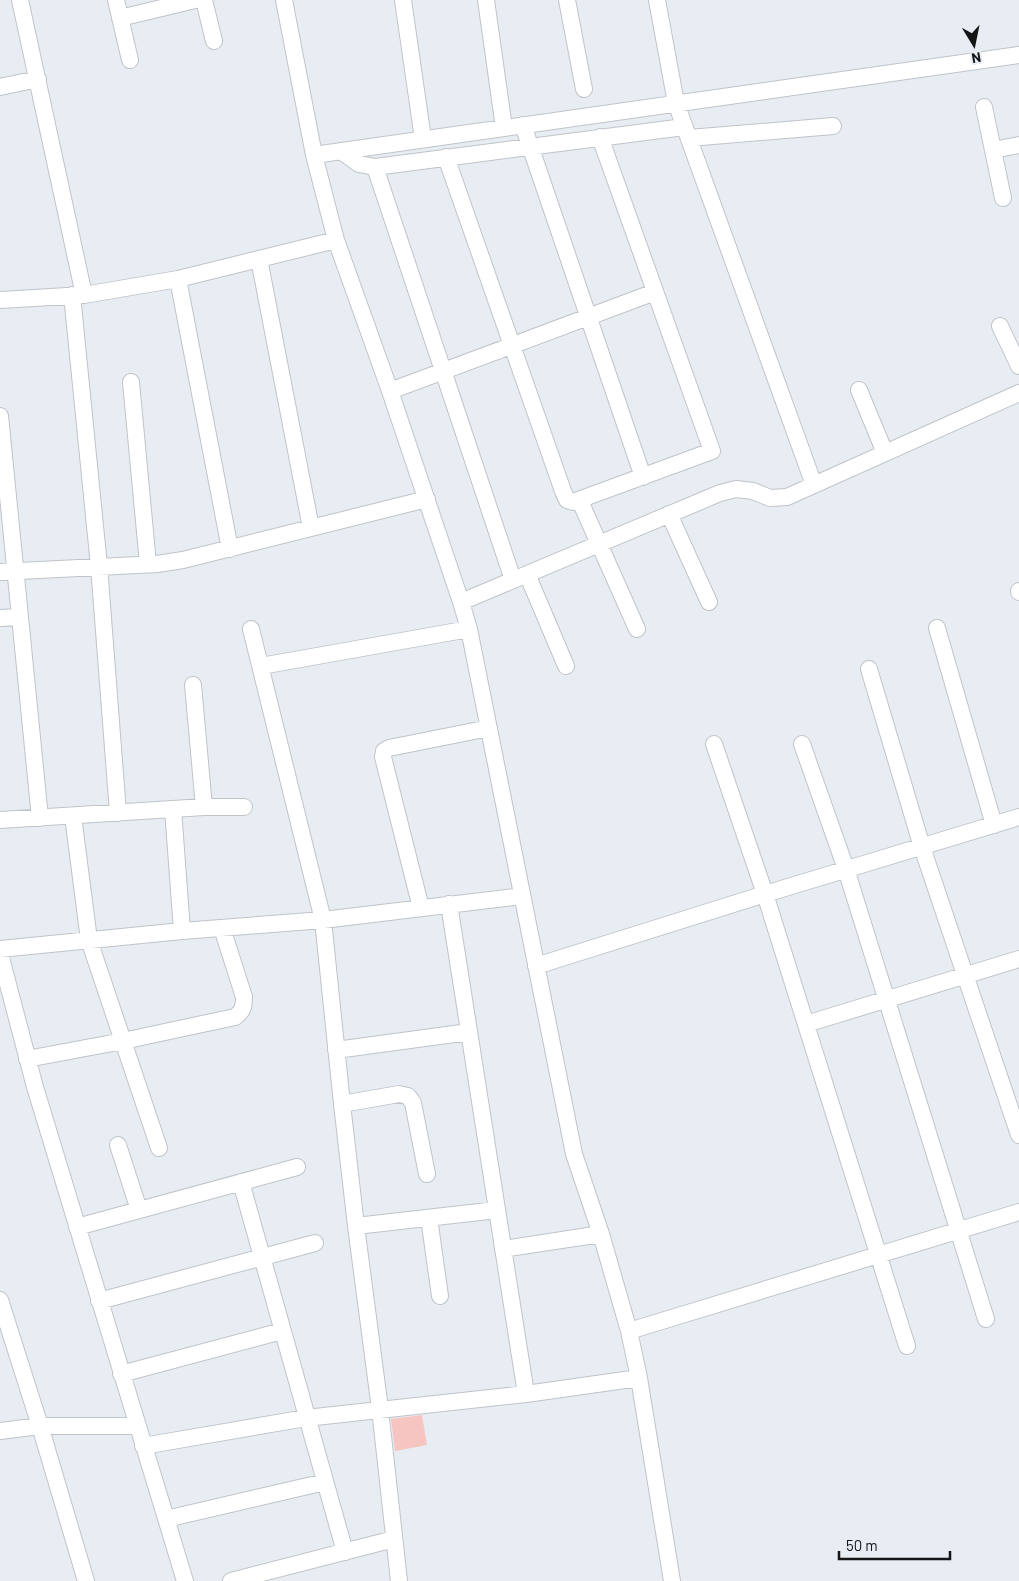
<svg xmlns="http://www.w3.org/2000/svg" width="1019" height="1581" font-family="Barlow,sans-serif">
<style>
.building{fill:#f6c5c1}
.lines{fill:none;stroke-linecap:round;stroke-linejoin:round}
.minor-casing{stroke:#bfc4c9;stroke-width:18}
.minor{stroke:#fff;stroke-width:16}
</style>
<rect width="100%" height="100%" fill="#e8edf3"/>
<!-- building -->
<path class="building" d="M422,1415L427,1445L395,1451L391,1419Z"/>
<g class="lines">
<defs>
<path id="minor" d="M20,0L84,295
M116,0L130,60
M204,0L214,41
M284,0L314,155L336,240L390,391L461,602L469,629L574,1154L601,1234L629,1331L639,1378L672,1581
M403,0L423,139
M486,0L504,128
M567,0L584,89
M657,0L676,103L814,485
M120,18L195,0
M0,87L38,79
M984,107L1003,198
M523,125L643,477
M689,138L833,126
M993,150L1019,145
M341,151L359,164L375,167L684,127
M314,155L1019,55
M446,157L563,491L567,500L573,502L712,451L600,137
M375,167L513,580
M259,259L311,528
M178,279L230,549
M72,295L99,566L118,813
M0,300L84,295L178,279L336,240
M1000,326L1019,366
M131,382L148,564
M859,390L885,453
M390,391L655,292
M0,416L40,818
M580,501L637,629
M669,514L709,602
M0,572L157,564L183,560L427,499
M527,574L566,666
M1019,591V592
M461,602L720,493L736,489L753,491L770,498L787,497L1019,393
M0,618L20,617
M937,628L994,825
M251,629L323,920L342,1104L356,1226L380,1409L399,1581
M261,666L469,629
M869,669L922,847L1019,1135
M193,685L204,807
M714,744L765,894L907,1346
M802,744L846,869L986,1319
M173,809L182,931
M73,816L89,940L159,1148
M0,820L204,807H244
M449,904L526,1394
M421,908L383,757L384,751L389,748L489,728
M0,949L182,931L323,920L522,896
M0,954L35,1087L185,1581
M536,966L765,894L1019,817
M806,1024L1019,959
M336,1050L469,1032
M27,1059L123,1041L235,1017C243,1011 244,1007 244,997L222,928
M342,1104L399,1094L408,1096L413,1103L427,1174
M118,1145L139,1210
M241,1182L345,1552
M429,1218L440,1296
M356,1226L497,1210
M77,1227L297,1167
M503,1249L601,1234
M0,1300L40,1426L86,1581
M99,1301L315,1243
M629,1331L1019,1212
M121,1374L282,1331
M0,1431L40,1426H137
M143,1446L306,1418L526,1394L639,1378
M166,1519L325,1482
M231,1581L394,1539"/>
</defs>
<!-- minor casing -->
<use href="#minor" class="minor-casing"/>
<!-- minor -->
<use href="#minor" class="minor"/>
</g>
<!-- north arrow -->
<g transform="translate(974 45) rotate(170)" stroke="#e8edf3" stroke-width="4" paint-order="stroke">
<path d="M0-4L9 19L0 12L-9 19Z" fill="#131517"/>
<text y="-8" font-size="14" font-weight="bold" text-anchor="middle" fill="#131517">N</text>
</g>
<!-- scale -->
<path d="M839 1551v8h111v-8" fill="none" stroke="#131517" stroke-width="2.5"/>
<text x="846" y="1551" font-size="15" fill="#131517" stroke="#e8edf3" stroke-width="4" paint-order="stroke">50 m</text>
</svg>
